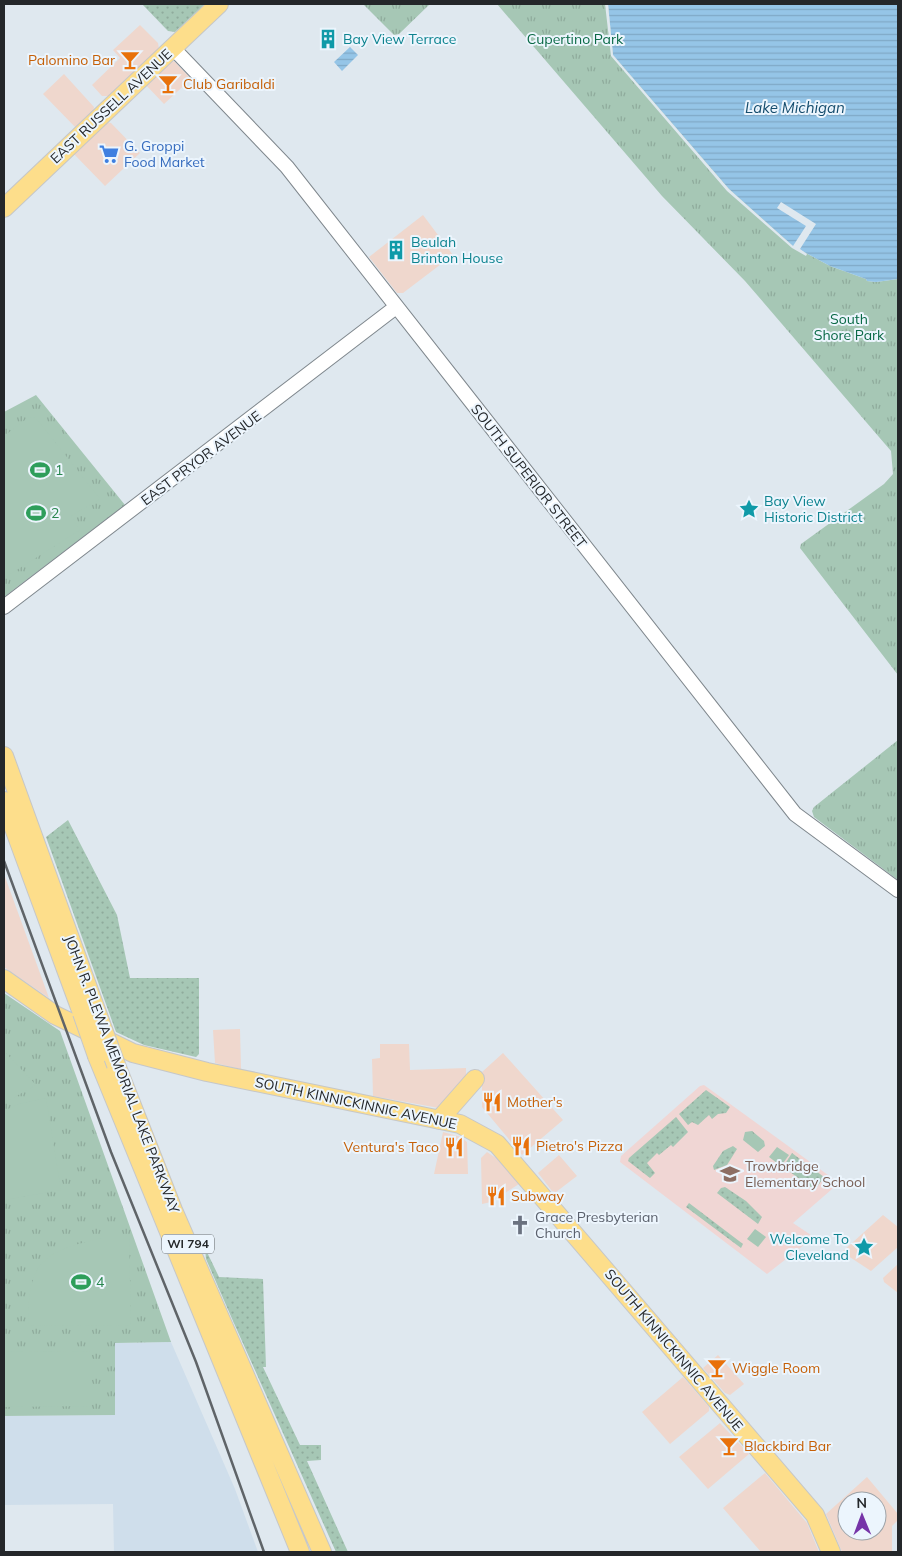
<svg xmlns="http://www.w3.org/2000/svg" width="902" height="1556" font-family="Mulish,sans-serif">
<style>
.commercial{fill:#efd7cd;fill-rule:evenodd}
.built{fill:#cfdeeb}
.education{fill:#f0d6d4}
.grass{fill:url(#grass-dots)}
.park{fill:url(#park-tufts)}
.pitch{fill:#a6c7b5}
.water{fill:url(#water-rules)}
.pier{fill:#dfe8ef}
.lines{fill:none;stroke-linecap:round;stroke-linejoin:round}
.minor-casing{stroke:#7f878d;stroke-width:16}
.major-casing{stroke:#c6c7c8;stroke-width:20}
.minor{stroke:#fff;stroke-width:14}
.major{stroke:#fdde8b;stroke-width:18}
.rail{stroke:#5f6468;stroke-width:2.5}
.major-bridge-casing{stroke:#c6c7c8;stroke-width:20;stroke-linecap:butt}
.major-bridge{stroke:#fdde8b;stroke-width:18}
.labels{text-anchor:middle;stroke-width:4;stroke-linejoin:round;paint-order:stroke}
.shield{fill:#ecf5fd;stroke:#606569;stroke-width:1}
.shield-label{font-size:12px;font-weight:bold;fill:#24272a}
.culture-label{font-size:14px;fill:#0d838f;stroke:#ecf5fd;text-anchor:start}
.park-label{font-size:14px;fill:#096945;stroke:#ecf5fd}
.food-label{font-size:14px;fill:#c56008;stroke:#ecf5fd;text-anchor:start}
.street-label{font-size:14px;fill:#24272a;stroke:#ecf5fd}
.shop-label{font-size:14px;fill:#366cbe;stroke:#ecf5fd;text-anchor:start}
.leisure-label{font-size:14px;fill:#27864d;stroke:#ecf5fd;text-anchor:start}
.education-label{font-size:14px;fill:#785e54;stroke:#ecf5fd;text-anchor:start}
.worship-label{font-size:14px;fill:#5b616d;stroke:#ecf5fd;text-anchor:start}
.water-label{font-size:15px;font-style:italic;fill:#154d6e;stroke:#ecf5fd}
</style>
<defs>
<pattern id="grass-dots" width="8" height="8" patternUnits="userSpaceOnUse" patternTransform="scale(1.25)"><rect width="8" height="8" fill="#a6c7b5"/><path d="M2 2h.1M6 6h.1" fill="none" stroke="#8fab9c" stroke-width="1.8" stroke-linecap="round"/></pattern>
<pattern id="park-tufts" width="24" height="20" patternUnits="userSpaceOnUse" patternTransform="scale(1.25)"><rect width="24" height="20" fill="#a6c7b5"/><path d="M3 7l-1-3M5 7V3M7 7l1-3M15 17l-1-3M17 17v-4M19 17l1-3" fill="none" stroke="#8fab9c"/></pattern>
<pattern id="water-rules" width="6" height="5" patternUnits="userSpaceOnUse" patternTransform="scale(1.25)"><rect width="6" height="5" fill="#95c5e7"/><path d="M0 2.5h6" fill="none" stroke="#80a9c6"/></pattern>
</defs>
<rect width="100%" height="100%" fill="#dfe8ef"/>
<!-- commercial -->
<path class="commercial" d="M140,25L158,43L159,49L110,96H102L92,85L120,58L113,50Z
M170,60L175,62L191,79L164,104L144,83Z
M64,74L94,107L93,112L76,128L43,94Z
M105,122L111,123L140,153L105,186L72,152Z
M423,215L453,255L403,293H397L369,257Z
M4,874L49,998L4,967Z
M240,1029L241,1069L215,1063L213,1030Z
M380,1044H409L410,1070L466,1068V1080L439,1108L373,1096L372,1059L380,1058Z
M503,1053L563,1120L522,1155L482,1107V1072Z
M443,1132L461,1137L467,1142L468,1174H434Z
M487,1152L496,1158L519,1184L491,1202L482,1204L481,1158Z
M559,1155L577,1176L556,1192L552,1191L538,1173Z
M883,1215L898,1227V1247L871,1271L842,1252Z
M898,1264V1293L884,1282L883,1278Z
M718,1355L744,1384L730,1395L725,1393L703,1368Z
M683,1377L709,1407V1411L670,1444L642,1412Z
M720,1423L749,1454L708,1489L679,1457Z
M765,1473L807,1523L819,1552H761L723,1508Z
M867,1477L898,1514V1520L892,1526V1552H842L826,1514ZM847,1501H877V1531H847Z"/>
<!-- built -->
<path class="built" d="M171,1342L235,1489L258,1552H114L113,1504L4,1505V1416L115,1415V1343Z"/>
<!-- education -->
<path class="education" d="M704,1085L839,1183L793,1223L814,1237L767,1274L620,1162L621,1156L700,1086Z"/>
<!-- grass -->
<path class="grass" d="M142,4H205L175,32L168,31Z
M68,820L117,915L130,978H199V1054L196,1057L144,1045L116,1032L46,837Z
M706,1090L730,1107L726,1113L718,1114L712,1119L709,1115L698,1125L692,1122L688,1125L679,1114Z
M676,1117L688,1132L673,1147L671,1145L659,1155L657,1153L647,1163L655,1173L650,1178L628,1161L629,1158Z
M733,1146L737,1149L727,1165L714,1170L713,1166L723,1151Z
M792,1153L824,1177L815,1190L783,1167Z
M725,1187L746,1201L762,1217L758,1224L717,1193L721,1188Z
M689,1203L743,1244L741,1248L686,1207Z
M205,1248L219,1277L263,1279L266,1367H263L300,1445H321V1460L307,1461L348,1552H336L233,1321L206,1259Z"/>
<!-- park -->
<path class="park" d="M363,4H430L399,34L394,35Z
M497,4H608L613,55L793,246L830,266L866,279L867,281L876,282L898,279V675L800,548L801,544L884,484L893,474L891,451L745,281L662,196Z
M36,395L125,505L4,597V412Z
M898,740V880L814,817L812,811L814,807Z
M4,993L60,1031L171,1342L115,1343V1415L4,1416Z
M752,1131L764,1141L765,1146L758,1152L743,1140L745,1132Z"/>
<!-- pitch -->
<path class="pitch" d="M29,417L36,418L100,499L71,516L80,530L4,578V436Z
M4,1051L36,1085L4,1103Z
M46,1098L61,1190L4,1200V1111L19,1104Z
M777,1147L789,1155L781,1166L769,1157Z
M755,1229L766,1237L758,1247L747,1239Z
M102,1238H129L131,1325L28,1326C28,1262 41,1252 102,1238Z
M91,1351V1406L4,1407V1352Z"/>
<!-- water -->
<path class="water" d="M608,4H898V279L876,282L867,281L866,279L830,266L793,246L729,189L613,55Z
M350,47L358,55L342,71L334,62Z"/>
<!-- pier -->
<path class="pier" d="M605,4H608L613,55L729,189L793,246L806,226L777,208L781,202L816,224L800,249L807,254L806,256L792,248L727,191L611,56Z"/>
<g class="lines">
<defs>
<path id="minor" d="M172,47L287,167L795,814L898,890
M4,607L396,307"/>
<path id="major" d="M4,208L219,4
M4,756L100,1021
M4,801L82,1013
M4,979L55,1015L133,1053L207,1072L460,1124L497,1144L815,1515L831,1552
M97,1056L300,1552
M116,1065L173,1210L322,1552
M439,1120L475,1079"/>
</defs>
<!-- minor casing -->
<use href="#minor" class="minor-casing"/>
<!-- major casing -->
<use href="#major" class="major-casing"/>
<!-- minor -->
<use href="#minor" class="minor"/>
<!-- major -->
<use href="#major" class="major"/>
<!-- rail -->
<path class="rail" d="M4,861L111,1152L196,1362L264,1552"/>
<defs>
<path id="major-bridge" d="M82,1013L97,1056
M100,1021L116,1065"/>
</defs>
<!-- major-bridge casing -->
<use href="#major-bridge" class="major-bridge-casing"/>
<!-- major-bridge -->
<use href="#major-bridge" class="major-bridge"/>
</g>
<!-- icons -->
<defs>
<symbol id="building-bare" viewBox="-9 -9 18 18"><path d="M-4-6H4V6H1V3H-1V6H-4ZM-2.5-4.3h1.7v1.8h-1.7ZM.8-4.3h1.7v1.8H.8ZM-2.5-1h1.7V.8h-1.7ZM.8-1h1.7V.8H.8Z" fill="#0f9aa8" stroke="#ecf5fd" stroke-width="2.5" paint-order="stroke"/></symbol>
<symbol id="bar-bare" viewBox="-9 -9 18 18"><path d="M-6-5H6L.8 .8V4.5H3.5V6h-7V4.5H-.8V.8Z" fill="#e8710a" stroke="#ecf5fd" stroke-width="2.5" paint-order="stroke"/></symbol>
<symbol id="supermarket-bare" viewBox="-9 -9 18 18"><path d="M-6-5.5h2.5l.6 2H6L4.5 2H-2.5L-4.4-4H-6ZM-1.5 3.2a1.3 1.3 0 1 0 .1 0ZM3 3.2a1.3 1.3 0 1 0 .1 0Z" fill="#3f7fe0" stroke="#ecf5fd" stroke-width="2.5" paint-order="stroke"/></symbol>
<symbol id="stadium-bare" viewBox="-9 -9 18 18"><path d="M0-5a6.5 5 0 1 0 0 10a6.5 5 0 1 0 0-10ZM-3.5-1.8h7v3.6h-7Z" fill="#2e9e5b" stroke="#ecf5fd" stroke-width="2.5" paint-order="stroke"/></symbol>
<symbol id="sight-bare" viewBox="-9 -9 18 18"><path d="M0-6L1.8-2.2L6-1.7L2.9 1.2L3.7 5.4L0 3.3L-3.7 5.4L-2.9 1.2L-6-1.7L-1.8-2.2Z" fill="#0f9aa8" stroke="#ecf5fd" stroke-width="2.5" paint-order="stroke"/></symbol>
<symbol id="restaurant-bare" viewBox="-9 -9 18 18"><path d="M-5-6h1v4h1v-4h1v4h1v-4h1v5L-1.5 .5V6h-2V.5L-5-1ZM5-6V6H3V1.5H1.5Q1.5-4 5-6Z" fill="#e8710a" stroke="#ecf5fd" stroke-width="2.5" paint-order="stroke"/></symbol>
<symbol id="school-bare" viewBox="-9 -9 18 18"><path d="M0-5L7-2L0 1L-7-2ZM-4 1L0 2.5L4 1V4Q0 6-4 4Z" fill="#8d6e63" stroke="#ecf5fd" stroke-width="2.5" paint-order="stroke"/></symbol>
<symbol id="church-bare" viewBox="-9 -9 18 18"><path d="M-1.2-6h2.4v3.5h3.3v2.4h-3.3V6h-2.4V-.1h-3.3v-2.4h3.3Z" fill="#6b7280" stroke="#ecf5fd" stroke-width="2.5" paint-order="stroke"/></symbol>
</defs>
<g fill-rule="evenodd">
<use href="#building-bare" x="314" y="25" width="28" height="28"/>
<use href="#bar-bare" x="116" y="46" width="28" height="28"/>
<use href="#bar-bare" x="154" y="70" width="28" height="28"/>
<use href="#supermarket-bare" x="95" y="140" width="28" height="28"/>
<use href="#building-bare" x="382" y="236" width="28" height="28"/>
<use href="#stadium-bare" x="26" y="456" width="28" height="28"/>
<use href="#sight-bare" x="735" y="495" width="28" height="28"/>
<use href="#stadium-bare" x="22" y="499" width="28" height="28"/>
<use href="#restaurant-bare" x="478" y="1088" width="28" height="28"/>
<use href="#restaurant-bare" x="507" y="1132" width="28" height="28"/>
<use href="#restaurant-bare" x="440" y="1133" width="28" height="28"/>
<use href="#school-bare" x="716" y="1160" width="28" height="28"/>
<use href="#restaurant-bare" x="482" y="1182" width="28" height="28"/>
<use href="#church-bare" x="506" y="1211" width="28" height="28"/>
<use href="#sight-bare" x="850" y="1233" width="28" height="28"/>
<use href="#stadium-bare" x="67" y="1268" width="28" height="28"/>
<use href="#bar-bare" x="703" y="1354" width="28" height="28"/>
<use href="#bar-bare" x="715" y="1432" width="28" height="28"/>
</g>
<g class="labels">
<!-- shield labels -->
<rect class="shield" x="162" y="1234.5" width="52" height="19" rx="4"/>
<g class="shield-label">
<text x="188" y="1248">WI 794</text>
</g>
<!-- culture labels -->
<g class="culture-label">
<text x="343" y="44">Bay View Terrace</text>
<text x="411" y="247">Beulah<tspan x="411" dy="16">Brinton House</tspan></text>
<text x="764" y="506">Bay View<tspan x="764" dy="16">Historic District</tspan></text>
<text x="849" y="1244" text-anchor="end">Welcome To<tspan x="849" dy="16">Cleveland</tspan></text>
</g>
<!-- park labels -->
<g class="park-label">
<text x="575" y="44">Cupertino Park</text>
<text x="849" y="324">South<tspan x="849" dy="16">Shore Park</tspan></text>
</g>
<!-- food labels -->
<g class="food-label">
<text x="115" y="65" text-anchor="end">Palomino Bar</text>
<text x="183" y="89">Club Garibaldi</text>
<text x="507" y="1107">Mother's</text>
<text x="536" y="1151">Pietro's Pizza</text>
<text x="439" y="1152" text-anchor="end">Ventura's Taco</text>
<text x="511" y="1201">Subway</text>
<text x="732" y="1373">Wiggle Room</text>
<text x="744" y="1451">Blackbird Bar</text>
</g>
<!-- street labels -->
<g class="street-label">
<text transform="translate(111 106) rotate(-43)" y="5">EAST RUSSELL AVENUE</text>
<text transform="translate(201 458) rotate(-37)" y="5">EAST PRYOR AVENUE</text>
<text transform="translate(529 476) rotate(52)" y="5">SOUTH SUPERIOR STREET</text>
<text transform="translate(122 1074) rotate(69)" y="5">JOHN R. PLEWA MEMORIAL LAKE PARKWAY</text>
<text transform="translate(356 1103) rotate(12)" y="5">SOUTH KINNICKINNIC AVENUE</text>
<text transform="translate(674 1350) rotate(50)" y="5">SOUTH KINNICKINNIC AVENUE</text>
</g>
<!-- shop labels -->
<g class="shop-label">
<text x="124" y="151">G. Groppi<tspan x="124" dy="16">Food Market</tspan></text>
</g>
<!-- leisure labels -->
<g class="leisure-label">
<text x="55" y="475">1</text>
<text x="51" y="518">2</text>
<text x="96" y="1287">4</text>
</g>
<!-- education labels -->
<g class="education-label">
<text x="745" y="1171">Trowbridge<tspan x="745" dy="16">Elementary School</tspan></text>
</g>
<!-- worship labels -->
<g class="worship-label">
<text x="535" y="1222">Grace Presbyterian<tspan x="535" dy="16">Church</tspan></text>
</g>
<!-- water labels -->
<g class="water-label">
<text x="795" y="113">Lake Michigan</text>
</g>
</g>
<!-- border -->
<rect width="902" height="1556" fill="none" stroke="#24272a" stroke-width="10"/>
<!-- north arrow -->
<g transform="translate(862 1516) rotate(359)"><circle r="24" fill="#ecf5fd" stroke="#9ca3a9"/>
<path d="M0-4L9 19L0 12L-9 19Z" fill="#7634a8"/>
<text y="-8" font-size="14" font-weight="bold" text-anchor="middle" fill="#24272a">N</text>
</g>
</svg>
